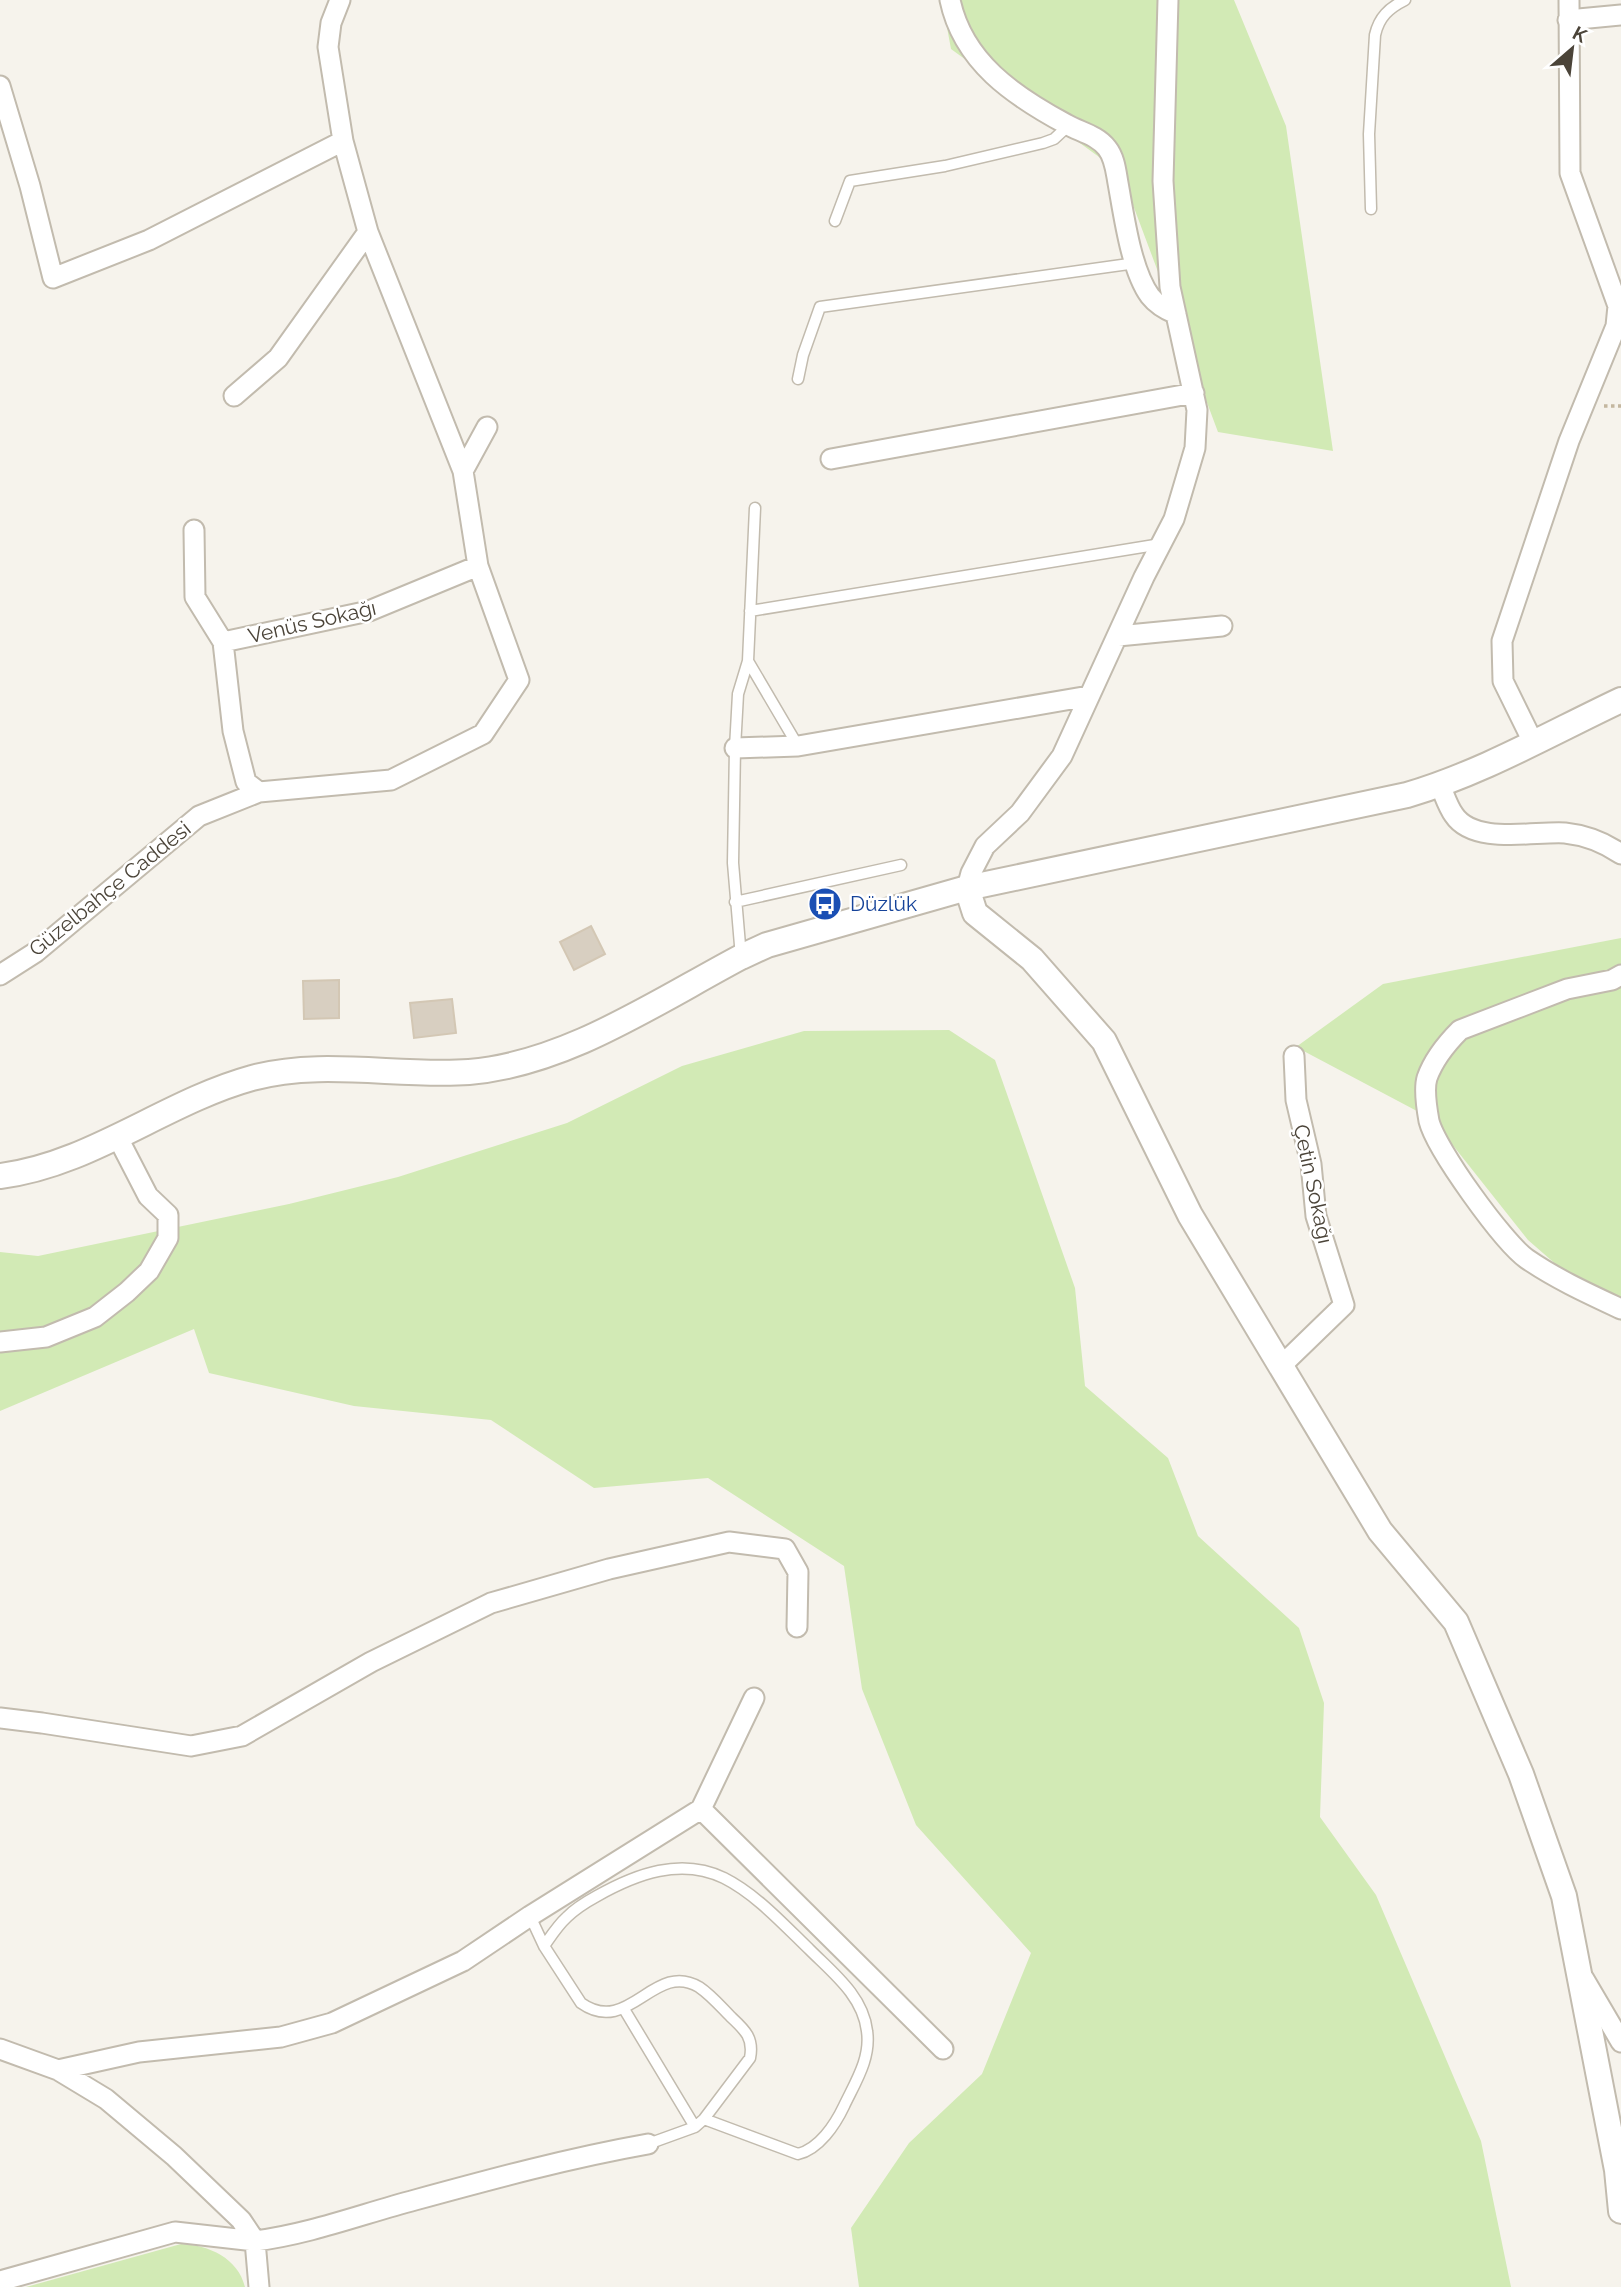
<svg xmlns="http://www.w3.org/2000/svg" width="1621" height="2287" font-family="Raleway,sans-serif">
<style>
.green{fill:#d2eab5}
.building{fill:#d8cfc1;stroke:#d3c7b4;stroke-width:2}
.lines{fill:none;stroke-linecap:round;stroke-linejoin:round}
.service-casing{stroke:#c2bbae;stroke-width:13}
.minor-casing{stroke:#c2bbae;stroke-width:23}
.tertiary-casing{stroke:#c2bbae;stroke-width:28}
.path{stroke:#c4b79f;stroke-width:3.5;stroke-dasharray:3.5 3.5;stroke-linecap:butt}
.service{stroke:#fff;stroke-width:10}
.minor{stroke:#fff;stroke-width:19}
.tertiary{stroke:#fff;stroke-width:24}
.labels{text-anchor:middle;stroke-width:5;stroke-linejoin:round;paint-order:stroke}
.street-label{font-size:21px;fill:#4b4439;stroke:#fff}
.transit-label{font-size:21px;fill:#164399;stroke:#fff;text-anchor:start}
</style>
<rect width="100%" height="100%" fill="#f6f3ec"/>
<!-- green -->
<path class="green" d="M942,0H1234L1286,126L1333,451L1218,432L1121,173L951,49Z
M1621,938V1321L1528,1240L1432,1119L1296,1047L1383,984Z
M949,1030L995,1060L1075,1288L1085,1386L1168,1458L1198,1536L1299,1628L1324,1703L1320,1817L1376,1895L1481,2141L1511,2287H859L851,2228L909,2143L982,2074L1031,1953L916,1825L862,1689L844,1566L708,1478L594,1488L491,1420L354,1406L209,1373L194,1329L0,1411V1252L38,1256L289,1204L398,1177L567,1123L682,1066L804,1031Z
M181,2244C209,2245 238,2258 245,2287H26Z"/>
<!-- building -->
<path class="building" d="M591,926L605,954L574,970L560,942Z
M339,980V1018L304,1019L303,981Z
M452,999L456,1033L414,1038L410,1003Z"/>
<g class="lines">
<defs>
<path id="service" d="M1371,209L1369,134L1375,35C1379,17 1389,8 1405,0
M835,221L850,181L945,166L1043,143L1054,139L1068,126
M798,379L803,355L820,307L1136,263
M750,611L1161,544
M748,661L798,746
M735,902L901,865
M741,957L733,863L735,748L738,694L748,661L755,508
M530,1916L544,1946L581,2003C629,2037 654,1960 699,1987C711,1995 721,2007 731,2017C745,2030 754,2038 750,2058L704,2119L695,2127L648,2144
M544,1946C551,1936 558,1925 567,1917C576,1908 586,1902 597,1896C636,1874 681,1857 724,1878C756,1894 784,1925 810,1950C833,1973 863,1996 867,2031C871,2058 856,2081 844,2106C835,2125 819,2149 798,2154L704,2119
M624,2009L695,2127"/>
<path id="minor" d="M950,0C963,62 1014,96 1066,124C1080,132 1097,135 1107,148C1115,158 1116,172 1118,183C1124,216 1131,270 1150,296C1157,305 1166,310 1176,314
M1568,20L1621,15
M0,86L30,186L53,278L149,240L343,141
M234,396L278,358L368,232
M831,459L1194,393
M463,471L487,427
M194,530L195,597L223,642L233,731L246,782L259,792
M1118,636L1222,626
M223,642L369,611L478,566
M1533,742L1503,681L1502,641L1569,441L1616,326L1618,306L1570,173L1569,0
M735,748L798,746L1089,696
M1440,785C1444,794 1448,807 1454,815C1474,845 1534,831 1565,833C1584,835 1605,843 1621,854
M967,888L971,873L985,846L1020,813L1062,756L1144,577L1174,519L1195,448L1197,410L1170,287L1163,181L1168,0
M0,975L36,952L199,816L259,792L391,780L483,734L519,680L478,566L463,471L368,232L343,141L328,47L331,23L340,0
M1621,975L1612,980L1567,989L1460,1030C1447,1043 1433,1061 1427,1078C1424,1088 1427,1110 1429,1121C1436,1149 1503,1242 1527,1259C1556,1279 1589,1294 1621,1309
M0,1342L46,1337L95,1317L127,1292L149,1271L168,1238V1215L148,1196L117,1136
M1281,1366L1344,1305L1316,1216L1311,1164L1296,1100L1294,1056
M0,1718L42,1723L191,1746L242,1736L371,1662L491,1603L609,1569L729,1542L785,1549L798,1572L797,1627
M701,1809L754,1698
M1584,1979L1621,2042
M0,2049L58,2070L106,2099L174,2156L241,2220L255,2241C310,2234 362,2214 415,2200C492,2179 569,2158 648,2144
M58,2070L139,2052L281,2037L332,2023L463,1961L530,1916L701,1809L943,2049
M0,2281L175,2232L255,2241L259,2287"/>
<path id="tertiary" d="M967,888L975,913L1032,959L1104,1041L1190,1215L1380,1531L1456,1622L1521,1774L1564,1896L1617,2170L1621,2211
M0,1176C90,1165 165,1102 252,1078C322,1059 397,1077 469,1072C566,1064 656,1002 741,957L767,945L967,888L1407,795C1482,773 1551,733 1621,700"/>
</defs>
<!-- service casing -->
<use href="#service" class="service-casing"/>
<!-- minor casing -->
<use href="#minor" class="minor-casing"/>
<!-- tertiary casing -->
<use href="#tertiary" class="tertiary-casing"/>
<!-- path -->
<path class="path" d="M1604,406H1621"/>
<!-- service -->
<use href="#service" class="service"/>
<!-- minor -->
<use href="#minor" class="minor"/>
<!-- tertiary -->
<use href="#tertiary" class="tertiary"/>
</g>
<!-- icons -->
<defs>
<symbol id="bus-disc" viewBox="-11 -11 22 22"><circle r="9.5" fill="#1a4fb4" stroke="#fff"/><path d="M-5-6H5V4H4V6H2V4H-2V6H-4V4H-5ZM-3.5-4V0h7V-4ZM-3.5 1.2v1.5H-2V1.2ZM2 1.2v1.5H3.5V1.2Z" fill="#fff"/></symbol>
</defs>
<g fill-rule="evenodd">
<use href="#bus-disc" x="806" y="885" width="38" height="38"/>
</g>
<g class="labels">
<!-- street labels -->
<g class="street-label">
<text transform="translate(312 622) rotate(-13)" y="7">Venüs Sokağı</text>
<text transform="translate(110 889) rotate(-39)" y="7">Güzelbahçe Caddesi</text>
<text transform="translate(1313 1184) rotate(78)" y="7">Çetin Sokağı</text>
</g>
<!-- transit labels -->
<g class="transit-label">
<text x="850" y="911">Düzlük</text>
</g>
</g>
<!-- north arrow -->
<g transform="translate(1572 49) rotate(28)" stroke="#ffffff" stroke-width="5" paint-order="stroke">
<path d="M0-5L12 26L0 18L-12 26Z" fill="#4b4439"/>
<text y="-10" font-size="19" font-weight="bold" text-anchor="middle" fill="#4b4439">K</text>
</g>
</svg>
